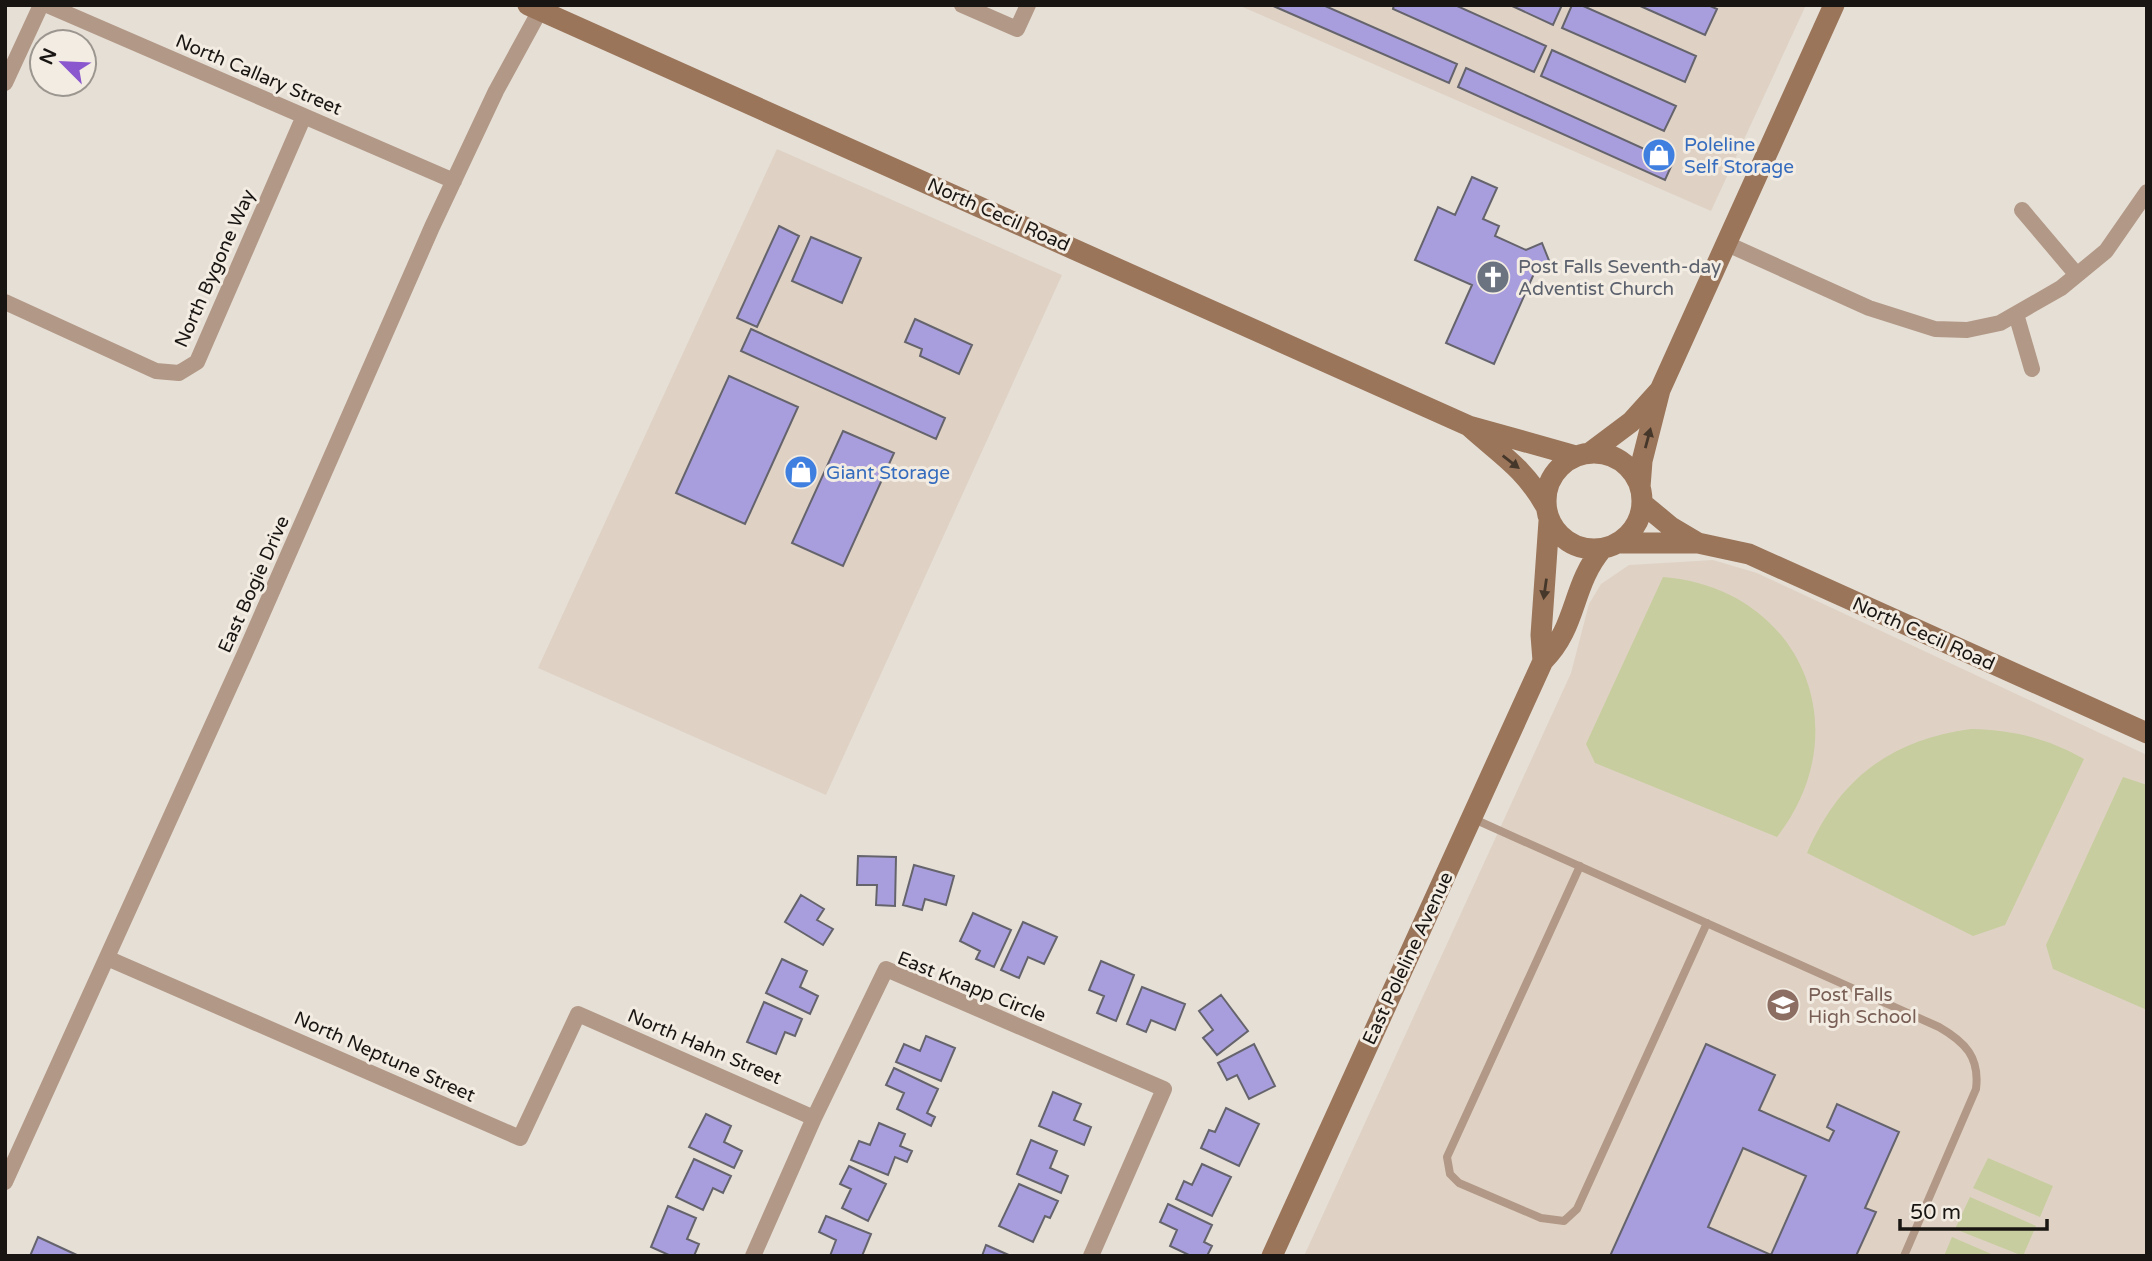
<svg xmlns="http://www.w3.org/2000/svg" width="2152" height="1261" font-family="'Varela Round',sans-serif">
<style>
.built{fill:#dfd2c4}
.green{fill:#c7cd9f}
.building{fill:#a99edd;stroke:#65646d;stroke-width:2;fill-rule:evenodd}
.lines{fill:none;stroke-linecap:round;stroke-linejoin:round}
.lane{stroke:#b29886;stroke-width:8}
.street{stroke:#b29886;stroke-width:16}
.secondary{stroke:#9a7559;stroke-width:21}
.oneway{fill:#46372b}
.labels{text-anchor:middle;stroke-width:6;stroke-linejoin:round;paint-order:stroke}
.street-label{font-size:19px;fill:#181512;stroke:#f3ece3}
.shop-label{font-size:19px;fill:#366cbe;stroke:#f3ece3;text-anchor:start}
.worship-label{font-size:19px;fill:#5b616d;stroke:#f3ece3;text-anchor:start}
.education-label{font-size:19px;fill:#785e54;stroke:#f3ece3;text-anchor:start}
</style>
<rect width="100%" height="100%" fill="#e6dfd6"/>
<!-- built -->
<path class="built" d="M1238,5H1806L1711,211Z
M777,149L1062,275L826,795L538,668Z
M1713,560L1757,573L2147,755V1256H1304L1571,673L1589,604L1601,584L1629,565Z"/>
<!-- green -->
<path class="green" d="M1663,577C1800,588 1861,729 1777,837L1595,763L1586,744Z
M1971,729C2013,730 2047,738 2084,759L2005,925L1973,936L1807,853C1839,779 1890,740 1971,729Z
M2123,777L2147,785V1010L2053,969L2046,945Z
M1988,1158L2053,1186L2040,1217L1973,1188Z
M1970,1197L2036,1226L2023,1256L1955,1229Z
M1952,1237L1996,1256H1944Z"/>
<!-- building -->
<path class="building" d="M1271,5H1323L1457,64L1449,83Z
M1394,5H1455L1546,46L1534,72L1393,9Z
M1510,5H1562L1553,25Z
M1572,5H1581L1696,56L1685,82L1562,28Z
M1638,5H1708L1717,9L1705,35Z
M1552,50L1676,106L1664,131L1541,76Z
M1466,68L1673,162L1665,180L1458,87Z
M1472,177L1497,188L1483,219L1499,226L1495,236L1526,250L1542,243L1550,263L1536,269L1494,364L1446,343L1472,285L1415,260L1438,207L1455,215Z
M779,226L799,236L757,327L737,318Z
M811,237L861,258L842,303L792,281Z
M915,319L972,345L959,374L920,356L922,349L905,342Z
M751,329L945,418L936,439L741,351Z
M729,376L798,407L745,524L676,493Z
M843,431L894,453L843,566L792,543Z
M858,856L896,857L895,906L876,905L877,885H857Z
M914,865L954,876L946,905L925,899L922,910L903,905Z
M801,895L824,909L817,920L833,929L823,945L785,922Z
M973,913L1011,930L994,967L976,959L980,951L960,941Z
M1023,922L1057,937L1044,964L1028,957L1019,978L1001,970Z
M782,959L807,971L800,987L818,996L810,1014L766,993Z
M1101,961L1134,975L1116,1021L1097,1013L1104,996L1089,990Z
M1142,987L1185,1004L1175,1030L1151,1020L1146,1032L1127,1024Z
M1221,995L1248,1031L1217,1055L1203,1038L1213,1030L1199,1011Z
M764,1002L802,1019L795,1036L785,1032L776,1054L747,1042Z
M926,1036L955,1048L941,1081L896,1062L904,1044L920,1051Z
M1254,1044L1275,1086L1249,1099L1237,1075L1227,1080L1218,1063Z
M1706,1044L1775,1075L1759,1110L1829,1141L1834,1131L1827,1127L1837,1104L1899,1132L1865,1208L1876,1212L1856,1256H1610ZM1743,1148L1806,1176L1771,1255L1708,1227Z
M894,1068L938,1089L927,1113L935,1117L931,1126L897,1109L904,1093L886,1085Z
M1053,1092L1081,1104L1074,1120L1091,1127L1084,1145L1039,1126Z
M1226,1108L1259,1124L1239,1166L1201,1148L1209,1130L1215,1132Z
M706,1114L731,1126L724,1142L742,1151L734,1168L689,1147Z
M879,1123L905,1134L900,1146L912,1151L907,1162L895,1157L888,1175L851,1160L859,1141L870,1145Z
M1031,1140L1057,1151L1050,1168L1068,1176L1061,1193L1017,1174Z
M694,1159L731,1176L723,1193L713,1188L703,1210L676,1197Z
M1202,1164L1231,1177L1212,1216L1176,1199L1184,1181L1192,1185Z
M849,1166L886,1184L868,1221L842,1208L851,1189L840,1184Z
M1019,1184L1058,1201L1050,1218L1045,1216L1033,1242L999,1226Z
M1168,1204L1212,1225L1204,1242L1212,1246L1207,1256H1191L1170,1246L1177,1230L1160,1222Z
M668,1206L696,1218L687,1239L699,1244L694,1256H671L651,1247Z
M826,1216L871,1234L862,1256H830L836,1240L819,1232Z
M38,1237L79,1256H30Z
M986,1245L1011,1256H982Z"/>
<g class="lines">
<!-- lane -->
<path class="lane" d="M1474,819L1939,1027C1965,1042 1980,1057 1976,1089L1904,1256
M1580,866L1447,1157L1450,1174L1459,1183L1541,1218L1564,1221L1577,1209L1707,923"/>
<!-- street -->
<path class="street" d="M47,5L454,181
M962,5L1017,29L1028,5
M5,83L41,5
M2022,210L2077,275
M1725,243L1869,308L1935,329L1967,330L2000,323L2061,288L2106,251L2147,192
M5,302L156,371L179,373L197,362L304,116
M2016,314L2032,369
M107,958L520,1138L578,1014L814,1118
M5,1182L245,653L432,227L496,91L543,5
M753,1256L814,1118L886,969L1164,1089L1091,1256"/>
<!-- secondary -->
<path class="secondary" d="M528,5L1469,426L1576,456
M1470,427C1501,455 1524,468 1545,505
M1591,452L1631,422L1659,391
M1546 501a48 48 0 1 1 96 0a48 48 0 1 1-96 0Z
M1640,487L1642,461L1660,390L1834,5
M1642,503L1671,527L1698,543
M1617,543H1698L1749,554L2147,733
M1543,661L1541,635L1549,521
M1272,1256L1543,661C1578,626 1571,586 1602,549"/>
</g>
<!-- one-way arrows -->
<defs><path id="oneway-solid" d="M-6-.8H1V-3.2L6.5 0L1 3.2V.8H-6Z" transform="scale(1.75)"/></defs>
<g class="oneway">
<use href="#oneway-solid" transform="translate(1648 438) rotate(-75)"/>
<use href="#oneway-solid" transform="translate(1511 462) rotate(38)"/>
<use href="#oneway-solid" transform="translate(1545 589) rotate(98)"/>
</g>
<!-- icons -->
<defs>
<symbol id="shop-disc" viewBox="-11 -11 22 22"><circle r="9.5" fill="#3f7fe0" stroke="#f3ece3"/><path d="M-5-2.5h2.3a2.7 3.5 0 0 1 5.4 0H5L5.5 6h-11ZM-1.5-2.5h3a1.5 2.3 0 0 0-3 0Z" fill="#fff"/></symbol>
<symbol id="church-disc" viewBox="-11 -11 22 22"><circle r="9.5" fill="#6b7280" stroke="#f3ece3"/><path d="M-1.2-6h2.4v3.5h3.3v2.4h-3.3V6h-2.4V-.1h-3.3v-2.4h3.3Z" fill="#fff"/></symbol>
<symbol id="school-disc" viewBox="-11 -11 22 22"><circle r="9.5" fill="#8d6e63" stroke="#f3ece3"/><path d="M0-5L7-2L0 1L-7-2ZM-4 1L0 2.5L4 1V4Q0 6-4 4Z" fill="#fff"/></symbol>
</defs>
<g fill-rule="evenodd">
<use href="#shop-disc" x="1640" y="136" width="38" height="38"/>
<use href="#church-disc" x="1474" y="258" width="38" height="38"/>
<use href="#shop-disc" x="782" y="453" width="38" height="38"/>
<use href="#school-disc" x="1764" y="986" width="38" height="38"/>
</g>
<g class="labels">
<!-- street labels -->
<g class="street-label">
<text transform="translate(259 74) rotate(23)" y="7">North Callary Street</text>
<text transform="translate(999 214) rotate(24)" y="7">North Cecil Road</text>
<text transform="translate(214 268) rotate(-66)" y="7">North Bygone Way</text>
<text transform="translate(253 584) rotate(-66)" y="7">East Bogie Drive</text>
<text transform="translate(1924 633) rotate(24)" y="7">North Cecil Road</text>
<text transform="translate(1407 958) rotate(-65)" y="7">East Poleline Avenue</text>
<text transform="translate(972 986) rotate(22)" y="7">East Knapp Circle</text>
<text transform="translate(705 1046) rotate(23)" y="7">North Hahn Street</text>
<text transform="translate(385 1056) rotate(24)" y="7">North Neptune Street</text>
</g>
<!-- shop labels -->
<g class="shop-label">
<text x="1684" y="151">Poleline<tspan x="1684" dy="22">Self Storage</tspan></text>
<text x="826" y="479">Giant Storage</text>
</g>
<!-- worship labels -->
<g class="worship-label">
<text x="1518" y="273">Post Falls Seventh-day<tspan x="1518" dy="22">Adventist Church</tspan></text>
</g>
<!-- education labels -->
<g class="education-label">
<text x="1808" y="1001">Post Falls<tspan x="1808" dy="22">High School</tspan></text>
</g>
</g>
<!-- border -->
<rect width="2152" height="1261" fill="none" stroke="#181512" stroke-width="14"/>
<!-- north arrow -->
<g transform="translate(63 63) rotate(294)"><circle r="33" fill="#f3ece3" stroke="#9b968f" stroke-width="2"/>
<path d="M0-5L12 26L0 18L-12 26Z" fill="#8b57cf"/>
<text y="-10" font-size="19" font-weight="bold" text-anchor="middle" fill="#181512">N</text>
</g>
<!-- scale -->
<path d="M1900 1219v10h147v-10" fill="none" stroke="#181512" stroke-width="3.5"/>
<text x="1910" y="1219" font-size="21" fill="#181512" stroke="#f3ece3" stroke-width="5" paint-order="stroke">50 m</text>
</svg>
